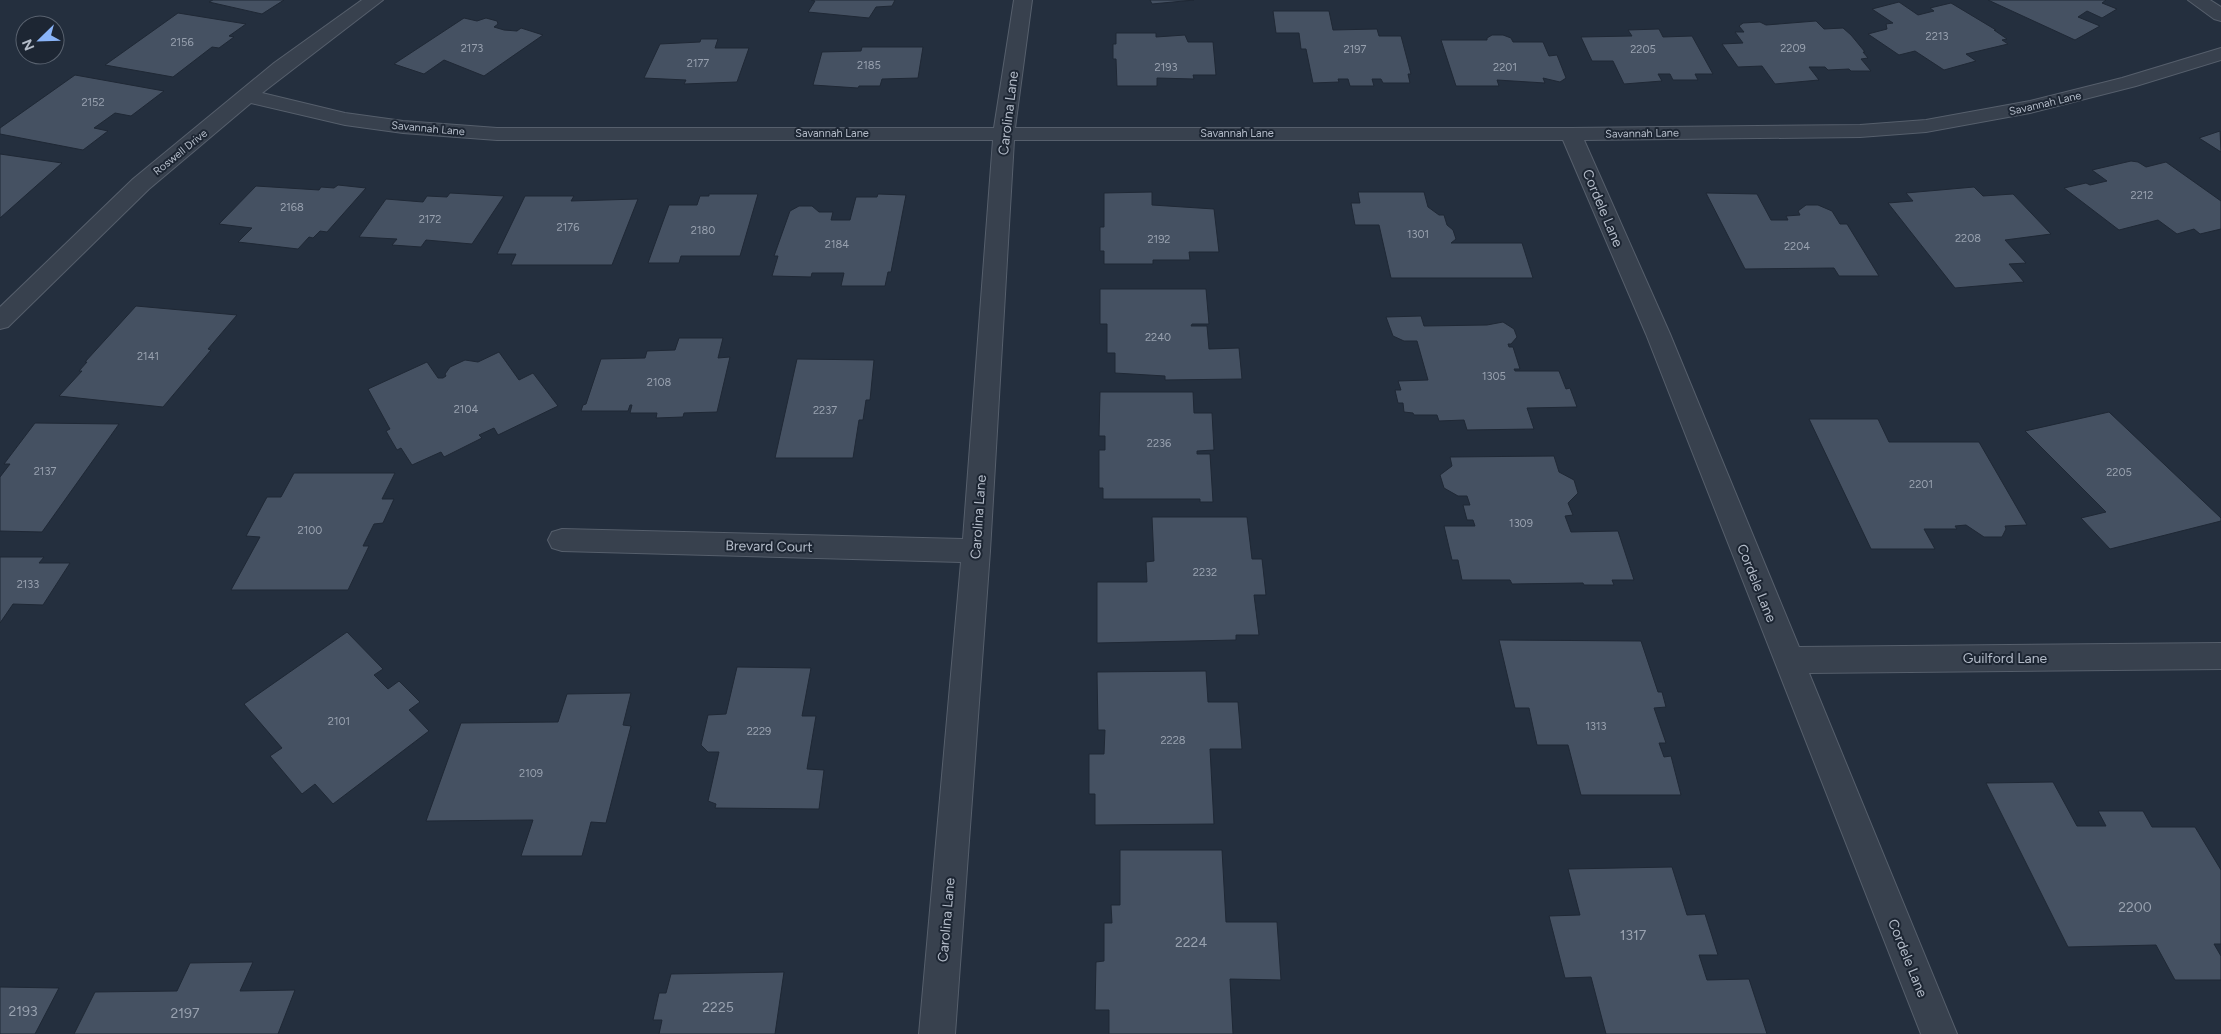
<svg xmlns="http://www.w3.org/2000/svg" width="2221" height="1034" font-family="Figtree,sans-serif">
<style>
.building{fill:#455162;stroke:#1f2835}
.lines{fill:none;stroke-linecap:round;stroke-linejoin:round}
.minor-casing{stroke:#565f6c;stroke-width:2}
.minor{fill:#38414e;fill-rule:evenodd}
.labels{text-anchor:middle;stroke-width:4;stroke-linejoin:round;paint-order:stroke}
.number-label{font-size:11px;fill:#98a1af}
.far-street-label{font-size:11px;fill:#b4bcc9;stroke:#1d2633}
.street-label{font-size:14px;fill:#b4bcc9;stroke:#1d2633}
.near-number-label{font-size:14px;fill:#98a1af}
</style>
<rect width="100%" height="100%" fill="#242f3e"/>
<!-- building -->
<path class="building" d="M213,0H284L262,14L209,2Z
M811,0H895L892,6L876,7L869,18L808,12L815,1Z
M1150,0H1194L1152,4Z
M1988,0H2106L2102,3L2117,9L2102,18L2087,11L2078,17L2100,26L2075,40Z
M1899,2L1918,15L1934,11L1930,8L1951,3L1996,30H1994L2007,39L2002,40L2008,44L1966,54L1976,61L1944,70L1915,51L1899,55L1868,34L1887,29L1886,24L1893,23L1872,9Z
M1273,11H1329L1333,30L1377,29L1379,36H1401L1411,74H1408L1410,83H1383L1381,79H1372L1374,86H1350L1348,79H1338L1339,82L1313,83L1306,49H1301L1299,33H1276Z
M178,13L246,24L229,36L234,37L219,48L212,47L173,77L105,65Z
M464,18L477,21L486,18L497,21L498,24L494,27L504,30L517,31L521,28L543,35L484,76L444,60L424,74L394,64Z
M1816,21L1824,29L1843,28L1851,35L1865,52H1863L1868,58L1861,59L1871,71H1851L1849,69L1828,70L1825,67H1809L1819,80L1775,84L1762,66L1738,67L1722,44L1743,43L1735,32H1744L1739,26L1743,23L1760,22L1766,25Z
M1659,29L1663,37L1692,36L1713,74H1695L1698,80H1673L1670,74H1658L1662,81L1624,84L1613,61H1592L1581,37L1632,36L1628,30Z
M1116,33H1156V37L1185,35L1188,42H1213L1216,75H1193L1194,79L1157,78V86H1117L1116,59H1113V44H1116Z
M1492,35H1503L1511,38L1513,42H1543L1549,56L1557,55L1566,78L1560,82L1543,78L1545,83L1497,80L1499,86H1456L1441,40H1487V38Z
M701,39H718L715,48H749L737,82L684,84L686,80L644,78L660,44L700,42Z
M862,47H923L918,78L882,79L880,86H859L858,88L813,85L822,52L861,51Z
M75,75L164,91L131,116L115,113L94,128L108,131L83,150L0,134V128Z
M2220,131L2221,152L2199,138Z
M0,154L62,163L0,218Z
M2131,161L2138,162L2146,167L2166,162L2221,201V229L2200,234L2194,229L2177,234L2158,220L2119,230L2064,188L2086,183L2090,185L2107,181L2092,170Z
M338,185L366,188L327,232L320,231L313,238L309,237L298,249L238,242L252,228L219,224L256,186L319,190L321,187L334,188Z
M1974,187L1983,196L2013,194L2051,234L2005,240L2026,263L2009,264L2024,282L1955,288L1888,203L1913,201L1906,193Z
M1152,192V205L1214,209L1219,252H1189L1190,260H1153V264H1104V251H1100V227H1104V193Z
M1358,192H1424L1428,207L1439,215H1444L1447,225L1453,230L1456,239L1451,243H1522L1533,278H1391L1379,225H1355L1351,203H1360Z
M450,193L504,196L472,244L426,240L421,247L392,245L397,239L359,237L386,199L423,202L427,196L447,197Z
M1706,193L1757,194L1771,220H1788L1786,216L1800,215L1798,211L1806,205H1818L1832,211L1840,224H1847L1879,276H1839L1834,268L1745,269Z
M709,194H758L740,256H681L679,263H648L669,205H697L700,196H709Z
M878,194L906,195L891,272H888L885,286H841L844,273H812L811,277L772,276L778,256H774L790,211L799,206H812L819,212H833L831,220H850L856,197H877Z
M525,196H574L571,201L638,199L612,265H511L516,254H497Z
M1100,289H1206L1209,324H1192L1191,326H1207L1209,349L1239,348L1242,379L1165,380V376L1115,373V353H1107V324H1100Z
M136,306L237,315L208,349L211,350L163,407L59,396L82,371H79L87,362H85Z
M1421,316L1424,326L1487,325L1503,322L1514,329L1517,337L1511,344H1508L1509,347H1513L1520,369H1514L1515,371H1559L1566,389L1570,388L1577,407L1527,408L1534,429L1467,430L1464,420L1439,421L1437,415H1414L1413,413L1404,412L1403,403H1398L1395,390H1401L1398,381L1428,380L1417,341H1404L1393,336L1386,317Z
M679,338H723L718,358L730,357L717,412L684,413L683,417L656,418L657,413H630L632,405H630L628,411H581L583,405L586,404L601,359L645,358L647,351L675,350Z
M499,352L519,380L533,373L558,406L498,435L494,428L479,435L482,438L444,457L441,452L412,465L401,448L397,450L386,431L390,429L368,389L427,362L438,378H443L446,376L445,374L450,367L465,360L478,362Z
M797,359L874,360L870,400H866L863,420H859L853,458H775Z
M1100,392H1193L1194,413H1212L1214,450L1197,451V454H1210L1213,502H1200V499H1103V488H1099V450H1105V436H1099Z
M2109,412L2221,518V521L2110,549L2081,518L2106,512L2025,431Z
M1809,419H1878L1889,442H1979L2027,525L2005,526L2006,529L2002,537H1984L1966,525L1955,526L1957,529H1924L1935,549H1871Z
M35,423L119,424L42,532L0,531V477L10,464H4Z
M1554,456L1559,472L1574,480L1578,493L1568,503L1573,515L1565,516L1571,532L1618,531L1634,580H1612L1614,585H1584L1583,583L1512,584L1510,580H1462L1458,560H1452L1444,526H1475L1473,520H1467L1463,505H1470L1467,496H1458L1444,488L1440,475L1452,466L1450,457Z
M294,473H395L382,499H394L383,523L374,524L363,546H369L348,590H231L260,537L246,536L267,497H281Z
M1152,517H1247L1252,559H1262L1266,595H1254L1259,635H1236V640L1097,643V582H1147L1146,562L1154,561Z
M0,557H44L39,563H70L43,605L13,604L0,623Z
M347,632L383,669L374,675L388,689L399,681L420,702L409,710L429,731L333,804L315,784L302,794L270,756L282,748L244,704Z
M1499,640L1641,641L1658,692H1662L1666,707L1654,708L1666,743H1659L1664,757L1671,756L1681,795H1581L1568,745H1537L1529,708H1515Z
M737,667L811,668L802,716H816L807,769L824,770L819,809L715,808L716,804L708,801L719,752H708L701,745L708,715L726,714Z
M1206,671L1208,702H1238L1242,749H1210L1214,824L1095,825V794H1089V754H1104L1105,730H1098L1097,672Z
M631,693L623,725L631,726L606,823L591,822L582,856H521L533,820L426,821L461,723L558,722L567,694Z
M2053,782L2077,826H2106L2098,811H2143L2152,827H2195L2221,870V944H2214L2221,956V980H2175L2156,945L2068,947L1986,783Z
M1120,850H1222L1226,922H1277L1281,980L1230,979L1233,1034H1109V1010H1095L1096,962L1104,961V923H1112L1111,905H1120Z
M1672,867L1687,915L1705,914L1718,955H1699L1707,980L1749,979L1767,1034H1606L1591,977L1565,978L1549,916L1580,915L1568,869Z
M253,962L240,991L295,990L278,1034H74L95,992L177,991L190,963Z
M784,972L775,1034H659L662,1020H653L659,993H666L671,974Z
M0,987L59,988L35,1034H0Z"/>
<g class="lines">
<defs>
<path id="minor" d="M362,0H383L262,93L345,113L403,121L497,128H994L1014,0H1032L1015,128H1571L1860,125L1926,120L2030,101L2122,78L2221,48V60L2136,86L2030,113L1926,132L1860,137L1584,140L1670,334L1799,647L2221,643V669L1809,673L1957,1034H1921L1646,334L1563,140H1014L990,551L955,1034H919L961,562L562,551L552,548L548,540L552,532L562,529L963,539L993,140H497L403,133L345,125L251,103L149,189L8,327L0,329V307L133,179L274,63Z
M2188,0H2210L2221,7V21L2214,19Z"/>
</defs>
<!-- minor casing -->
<use href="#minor" class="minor-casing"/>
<!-- minor -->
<use href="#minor" class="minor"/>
</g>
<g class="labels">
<!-- number labels -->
<g class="number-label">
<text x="1937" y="40">2213</text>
<text x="182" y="46">2156</text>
<text x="472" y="52">2173</text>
<text x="1793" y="52">2209</text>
<text x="1355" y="53">2197</text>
<text x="1643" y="53">2205</text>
<text x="698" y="67">2177</text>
<text x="869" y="69">2185</text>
<text x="1166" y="71">2193</text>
<text x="1505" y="71">2201</text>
<text x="93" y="106">2152</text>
<text x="2142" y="199">2212</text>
<text x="292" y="211">2168</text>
<text x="430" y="223">2172</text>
<text x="568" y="231">2176</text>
<text x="703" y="234">2180</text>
<text x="1418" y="238">1301</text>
<text x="1968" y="242">2208</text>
<text x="1159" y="243">2192</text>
<text x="837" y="248">2184</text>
<text x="1797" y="250">2204</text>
<text x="1158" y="341">2240</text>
<text x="148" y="360">2141</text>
<text x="1494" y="380">1305</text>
<text x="659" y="386">2108</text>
<text x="466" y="413">2104</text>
<text x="825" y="414">2237</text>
<text x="1159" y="447">2236</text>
<text x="45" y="475">2137</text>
<text x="2119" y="476">2205</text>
<text x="1921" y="488">2201</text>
<text x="1521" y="527">1309</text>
<text x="310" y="534">2100</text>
<text x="1205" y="576">2232</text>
<text x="28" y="588">2133</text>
<text x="339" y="725">2101</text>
<text x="1596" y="730">1313</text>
<text x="759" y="735">2229</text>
<text x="1173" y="744">2228</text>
<text x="531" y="777">2109</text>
</g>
<!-- far-street labels -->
<g class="far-street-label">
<text transform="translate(2045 103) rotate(-13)" y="4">Savannah Lane</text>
<text transform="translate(428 128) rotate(5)" y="4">Savannah Lane</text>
<text x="832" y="137">Savannah Lane</text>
<text x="1237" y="137">Savannah Lane</text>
<text transform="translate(1642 133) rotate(-1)" y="4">Savannah Lane</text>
<text transform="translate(180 152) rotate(-39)" y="4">Roswell Drive</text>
</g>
<!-- street labels -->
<g class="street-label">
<text transform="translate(1008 113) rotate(-83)" y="5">Carolina Lane</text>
<text transform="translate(1603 208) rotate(67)" y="5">Cordele Lane</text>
<text transform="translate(978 517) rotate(-86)" y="5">Carolina Lane</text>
<text transform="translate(769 546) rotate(1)" y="5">Brevard Court</text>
<text transform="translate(1757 583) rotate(68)" y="5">Cordele Lane</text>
<text x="2005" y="663">Guilford Lane</text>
<text transform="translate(946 920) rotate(-85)" y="5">Carolina Lane</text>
<text transform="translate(1908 958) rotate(68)" y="5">Cordele Lane</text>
</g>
<!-- near-number labels -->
<g class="near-number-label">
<text x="2135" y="912">2200</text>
<text x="1633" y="940">1317</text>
<text x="1191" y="947">2224</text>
<text x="718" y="1012">2225</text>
<text x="23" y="1016">2193</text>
<text x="185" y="1018">2197</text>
</g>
</g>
<!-- north arrow -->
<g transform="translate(40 40) rotate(247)"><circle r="24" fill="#1d2633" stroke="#59626f"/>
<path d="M0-4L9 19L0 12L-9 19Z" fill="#8ab4f8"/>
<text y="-8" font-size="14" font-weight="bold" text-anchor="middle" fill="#b4bcc9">N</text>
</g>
</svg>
